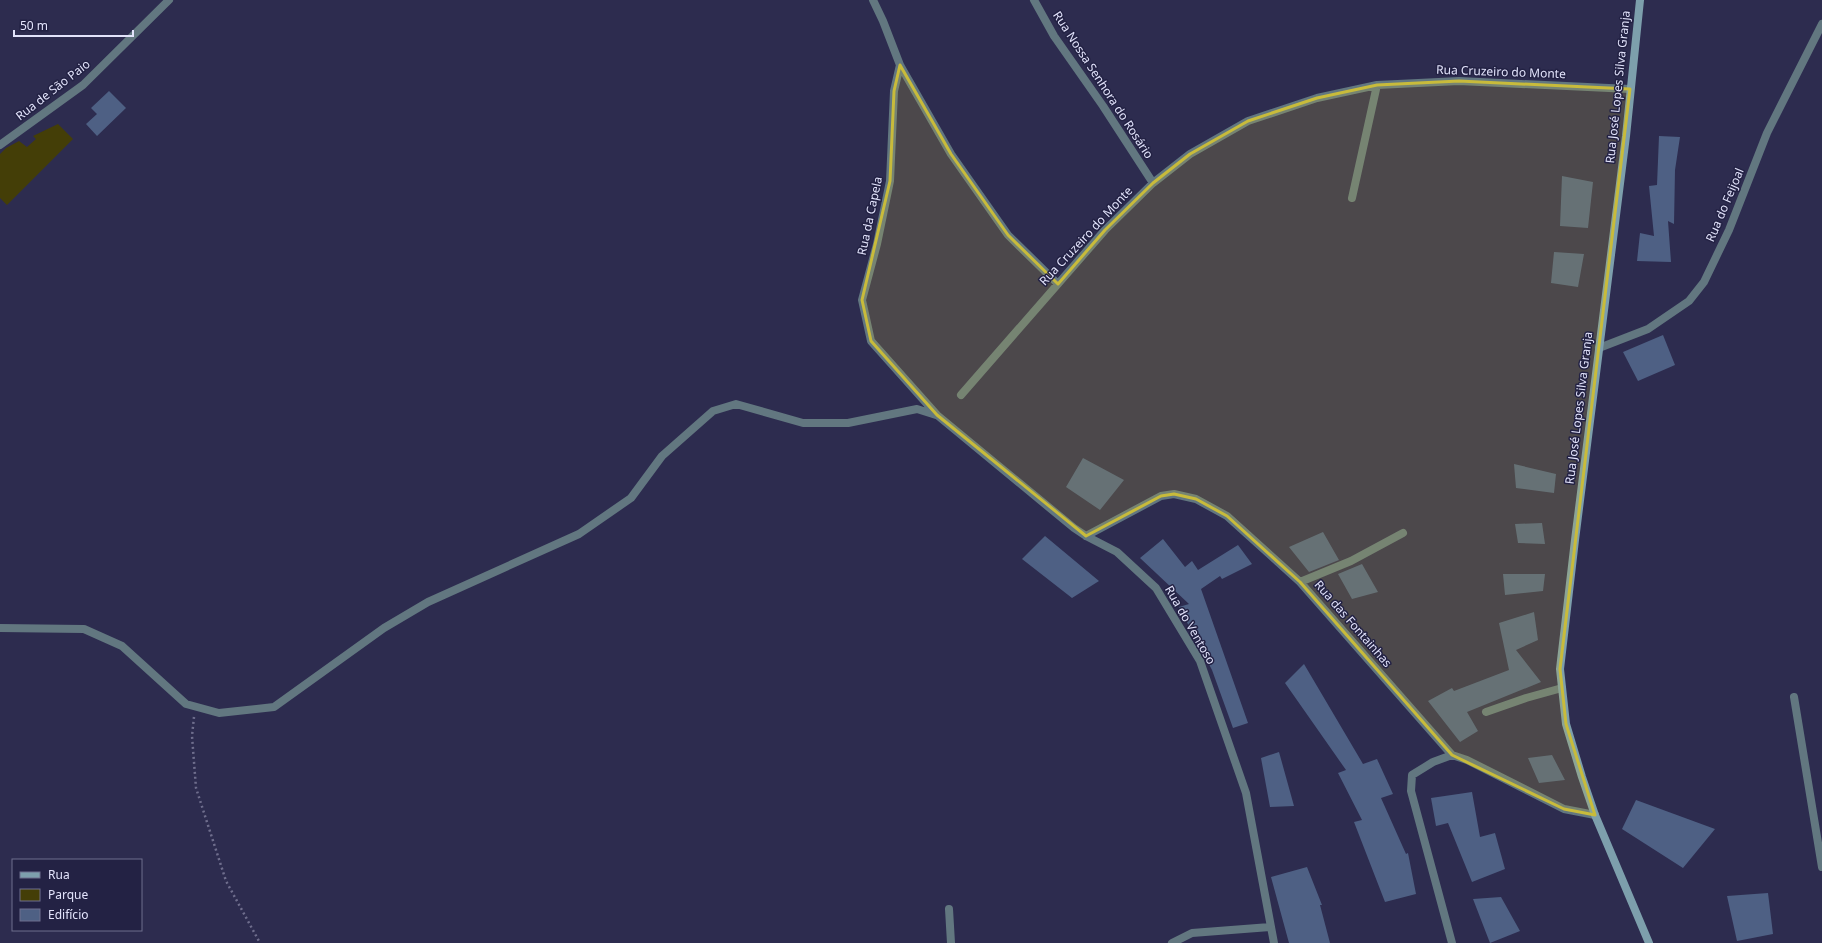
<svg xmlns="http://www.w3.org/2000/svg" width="1822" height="943" font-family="'Noto Sans',sans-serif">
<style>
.green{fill:#443e07}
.building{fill:#4e6084}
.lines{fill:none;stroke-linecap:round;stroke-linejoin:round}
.path{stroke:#6f6e8d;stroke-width:2.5;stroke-dasharray:2 3;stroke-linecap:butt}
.street{stroke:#627780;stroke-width:8}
.secondary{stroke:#7d9fac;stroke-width:8}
.marked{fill:#c8bb3b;fill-opacity:0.2;stroke:#c8bb3b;stroke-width:3;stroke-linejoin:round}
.labels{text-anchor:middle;stroke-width:3;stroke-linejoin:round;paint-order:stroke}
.street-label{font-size:12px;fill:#e2e3fb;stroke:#232244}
</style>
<rect width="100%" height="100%" fill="#2d2c4f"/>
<!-- green -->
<path class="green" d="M58,124L73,139L7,205L0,198V154L6,148L19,141L27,147L36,139L33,136Z"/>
<!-- building -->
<path class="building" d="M109,91L126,108L97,136L86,124L97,114L91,108Z
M1659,136L1680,137L1675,170L1674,224L1668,221L1671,262L1637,261L1640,233L1654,236L1649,186L1657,185Z
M1562,176L1593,182L1588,228L1560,226Z
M1554,252L1584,254L1578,287L1551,283Z
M1663,335L1675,365L1638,381L1623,352Z
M1083,458L1124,480L1100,510L1066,487Z
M1514,464L1556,474L1554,493L1516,488Z
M1542,523L1545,544L1518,543L1515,524Z
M1323,532L1339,560L1309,572L1289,547Z
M1045,536L1099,581L1072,598L1022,559Z
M1163,539L1185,567L1192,561L1198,570L1238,545L1252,564L1222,579L1220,576L1201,589L1248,723L1233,728L1212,670L1179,607L1189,604L1140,558Z
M1362,564L1378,592L1352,599L1338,574Z
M1503,574H1545L1543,591L1505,595Z
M1534,612L1538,640L1516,650L1541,682L1467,712L1478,731L1460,742L1428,701L1452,688L1454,691L1509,670L1499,623Z
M1304,664L1363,764L1377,759L1393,794L1381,798L1406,854L1408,853L1416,894L1385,902L1354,822L1362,820L1338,773L1346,770L1285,683Z
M1279,752L1294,806L1270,807L1261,758Z
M1552,755L1565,780L1539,783L1528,758Z
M1472,792L1480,837L1495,833L1505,869L1472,882L1448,823L1436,826L1431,798Z
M1636,800L1715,829L1683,868L1622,829Z
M1307,867L1322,905H1320L1330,943H1289L1271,877Z
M1768,893L1773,934L1737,941L1727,896Z
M1501,897L1520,931L1490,943L1473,899Z"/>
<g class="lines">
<!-- path -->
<path class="path" d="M194,717L192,736L196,788L226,881L260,943"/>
<!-- street -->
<path class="street" d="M873,0L883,21L900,65L894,91L890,181L877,244L862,300L871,341L937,415L1074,528L1086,536L1117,552L1156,588L1200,661L1246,793L1274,943
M1034,0L1054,36L1103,106L1153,183
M900,65L951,154L1008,235L1058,284
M0,145L83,85L169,0
M1352,198L1377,85
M1599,348L1648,329L1689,301L1704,282L1729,230L1767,133L1822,24
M961,395L1105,230L1153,183L1190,154L1248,121L1317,98L1377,85L1459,81L1630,89
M1086,536L1161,496L1174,494L1196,499L1227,516L1300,582L1452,755L1467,760L1564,809L1595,815
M1300,582L1351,561L1403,533
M0,628L84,629L122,646L186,704L219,713L274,707L384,628L428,602L579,534L631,498L662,456L713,411L736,404L803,423H848L917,409L936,415
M1794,697L1822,867
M1486,712L1526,698L1562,688
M1452,755L1433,762L1412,775L1411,791L1452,943
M949,909L951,943
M1172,943L1192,933L1270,927"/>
<!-- secondary -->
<path class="secondary" d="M1640,0L1626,136L1575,540L1560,669L1566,724L1582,777L1595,815L1649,943"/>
</g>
<!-- marked area -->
<path class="marked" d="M900,65L951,154L1008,235L1058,284L1105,230L1153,183L1190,154L1248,121L1317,98L1377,85L1459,81L1630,89L1560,669L1566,724L1595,815L1564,809L1452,755L1300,582L1227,516L1196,499L1174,494L1161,496L1086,536L937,415L871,341L862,300L890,181L894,91Z"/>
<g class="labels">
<!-- street labels -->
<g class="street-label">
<text transform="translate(1501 72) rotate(2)" y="4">Rua Cruzeiro do Monte</text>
<text transform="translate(1103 85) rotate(57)" y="4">Rua Nossa Senhora do Rosário</text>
<text transform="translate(1618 87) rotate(-84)" y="4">Rua José Lopes Silva Granja</text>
<text transform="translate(53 90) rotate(-38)" y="4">Rua de São Paio</text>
<text transform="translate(1725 205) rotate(-67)" y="4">Rua do Feijoal</text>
<text transform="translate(870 216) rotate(-78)" y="4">Rua da Capela</text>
<text transform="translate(1086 236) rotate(-47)" y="4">Rua Cruzeiro do Monte</text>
<text transform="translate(1579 408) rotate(-83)" y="4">Rua José Lopes Silva Granja</text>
<text transform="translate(1353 624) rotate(49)" y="4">Rua das Fontainhas</text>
<text transform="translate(1190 625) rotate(60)" y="4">Rua do Ventoso</text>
</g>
</g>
<!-- legend -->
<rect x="12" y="859" width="130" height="72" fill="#232244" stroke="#6f6f8d"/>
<rect x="20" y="872" width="20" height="6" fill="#7d9fac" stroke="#6f6f8d"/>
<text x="48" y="879" font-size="12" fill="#e2e3fb">Rua</text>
<rect x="20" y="889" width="20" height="12" fill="#443e07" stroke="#6f6f8d"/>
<text x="48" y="899" font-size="12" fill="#e2e3fb">Parque</text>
<rect x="20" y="909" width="20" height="12" fill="#4e6084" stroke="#6f6f8d"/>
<text x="48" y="919" font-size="12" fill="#e2e3fb">Edifício</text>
<!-- scale -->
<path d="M14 30v6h119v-6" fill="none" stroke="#e2e3fb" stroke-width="2"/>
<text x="20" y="30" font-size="12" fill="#e2e3fb" stroke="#232244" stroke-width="3" paint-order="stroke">50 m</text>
</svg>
